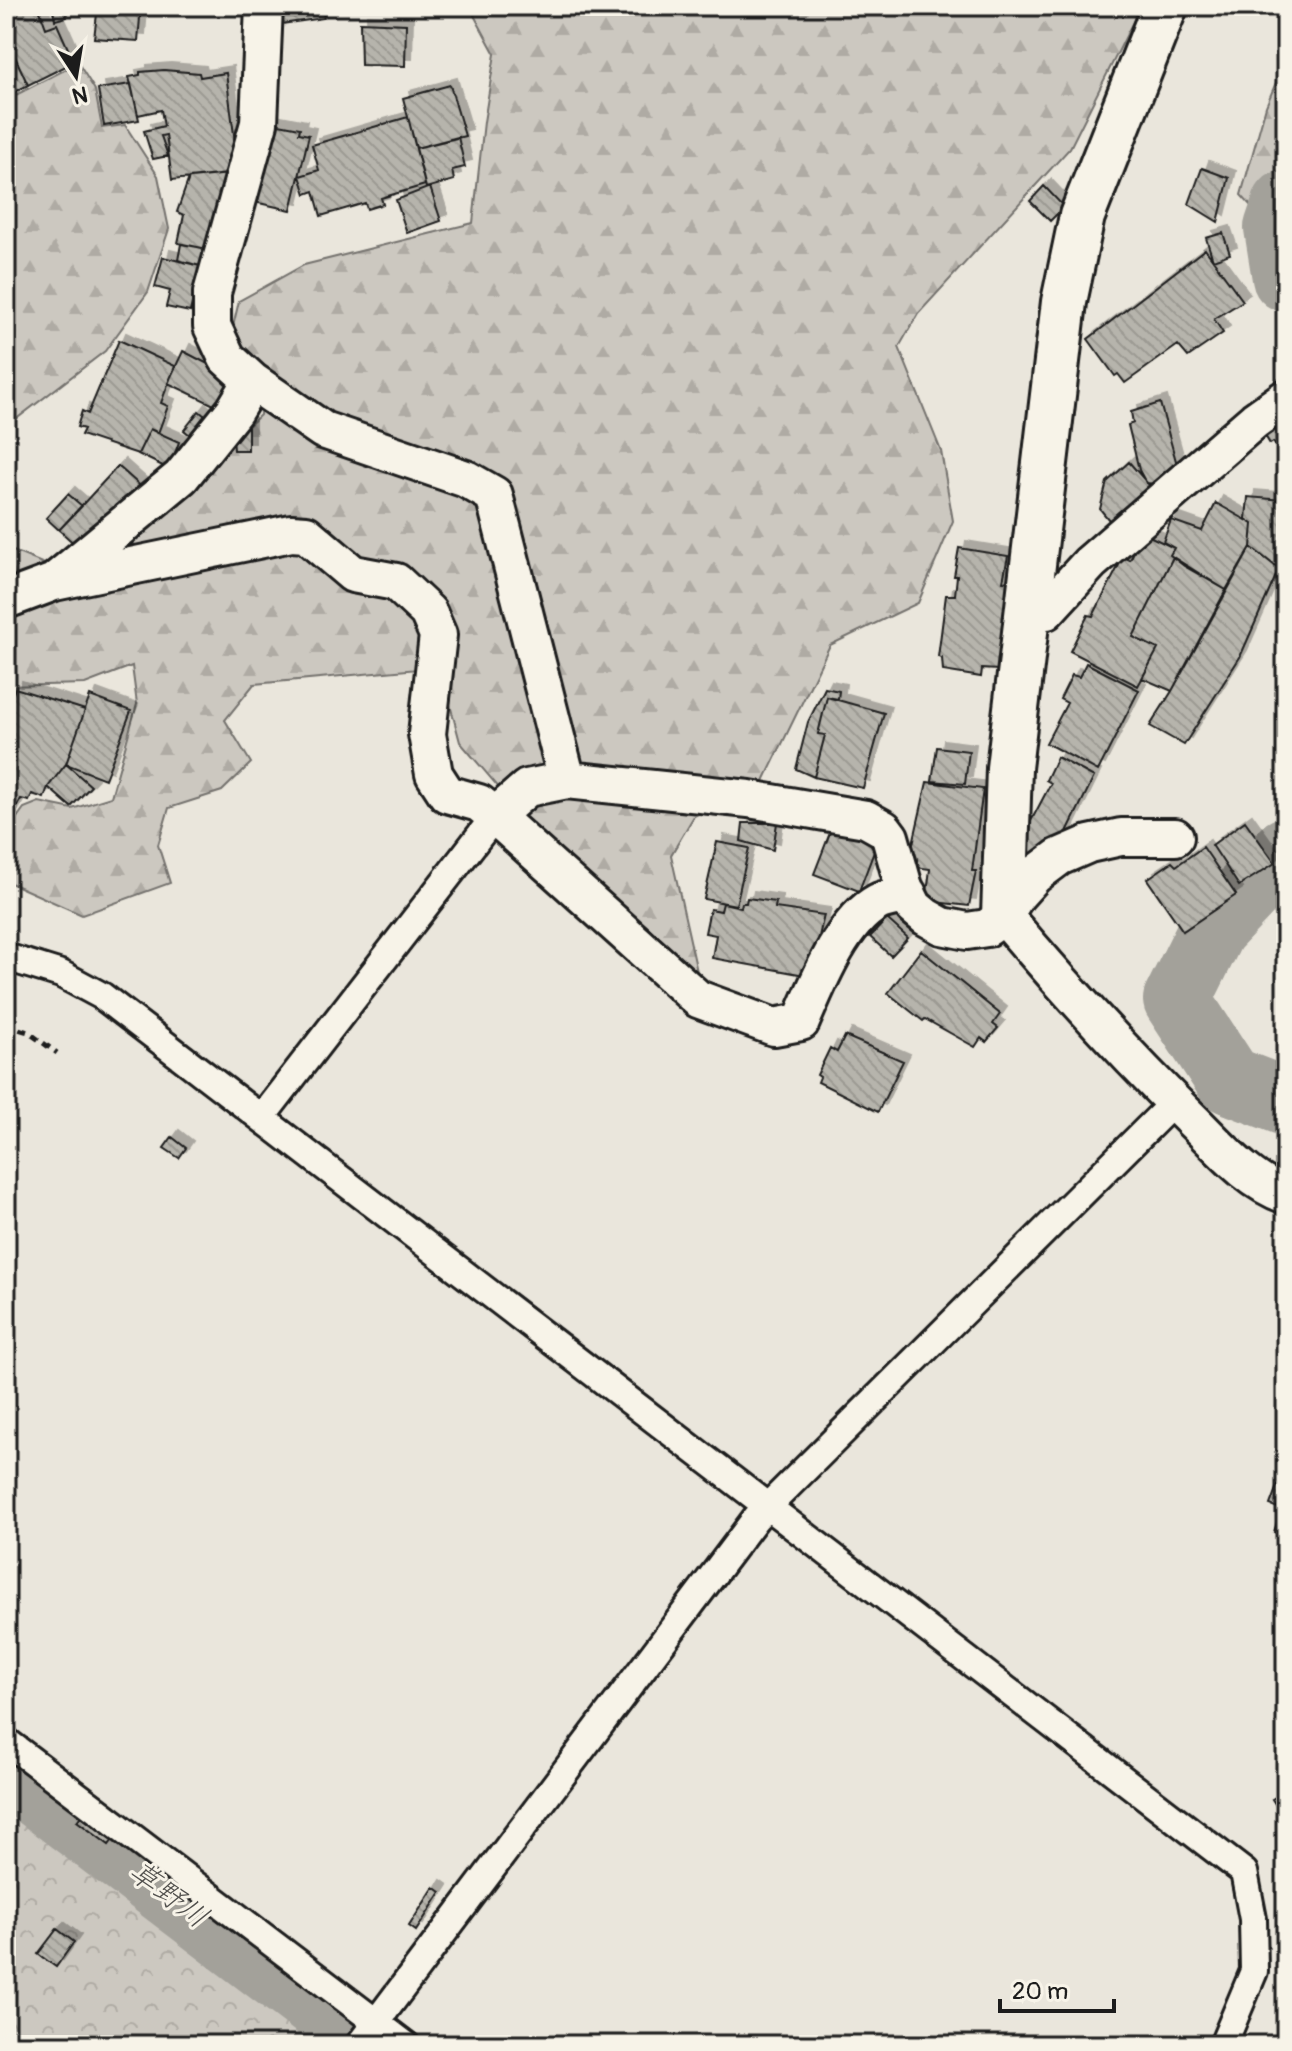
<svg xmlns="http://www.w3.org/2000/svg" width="1292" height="2051" font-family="Pangolin,'Klee One',sans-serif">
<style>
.forest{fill:url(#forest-firs);stroke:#74726e;stroke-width:2}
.park{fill:url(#park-crowns);stroke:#74726e;stroke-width:2}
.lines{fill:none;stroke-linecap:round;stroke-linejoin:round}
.river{stroke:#a3a19a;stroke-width:68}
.building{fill:url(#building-back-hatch);stroke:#1c1c1c;stroke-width:2;filter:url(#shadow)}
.pedestrian-casing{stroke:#1c1c1c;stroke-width:32}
.minor-casing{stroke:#1c1c1c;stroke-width:42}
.tertiary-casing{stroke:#1c1c1c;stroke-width:50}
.path{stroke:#1c1c1c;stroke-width:5;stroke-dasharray:8 6;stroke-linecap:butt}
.pedestrian{stroke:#f7f3e8;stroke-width:26}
.minor{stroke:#f7f3e8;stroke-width:36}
.tertiary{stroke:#f7f3e8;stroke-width:44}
.labels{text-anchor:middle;stroke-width:6;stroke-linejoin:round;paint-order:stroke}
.water-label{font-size:30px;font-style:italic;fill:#52514e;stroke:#f7f3e8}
</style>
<defs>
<pattern id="forest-firs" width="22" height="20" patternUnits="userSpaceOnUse" patternTransform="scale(2)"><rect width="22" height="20" fill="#ccc8c0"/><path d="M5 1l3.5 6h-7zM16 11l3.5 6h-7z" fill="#afaba4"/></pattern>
<pattern id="park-crowns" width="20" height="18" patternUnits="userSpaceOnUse" patternTransform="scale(2)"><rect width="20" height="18" fill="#ccc8c0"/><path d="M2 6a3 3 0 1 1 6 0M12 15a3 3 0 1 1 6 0" fill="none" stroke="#afaba4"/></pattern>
<pattern id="building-back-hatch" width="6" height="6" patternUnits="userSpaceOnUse" patternTransform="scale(2)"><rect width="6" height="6" fill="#b6b4ac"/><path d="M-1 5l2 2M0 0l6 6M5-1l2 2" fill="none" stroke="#9c9a93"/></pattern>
<filter id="shadow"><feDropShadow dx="7" dy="-7" stdDeviation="0" flood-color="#0004"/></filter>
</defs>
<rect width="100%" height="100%" fill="#eae6dc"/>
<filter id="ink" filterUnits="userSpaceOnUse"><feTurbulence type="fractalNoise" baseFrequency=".0125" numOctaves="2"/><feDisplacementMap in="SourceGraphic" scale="16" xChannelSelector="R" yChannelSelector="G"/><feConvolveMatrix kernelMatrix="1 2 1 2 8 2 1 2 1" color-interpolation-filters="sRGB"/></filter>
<g filter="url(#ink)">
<!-- forest -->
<path class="forest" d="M469,6H1141L1070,148L918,314L899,347L941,451L953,521L918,603L830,645L763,783L694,816L671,855L700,985L569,870L460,742L440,667L254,684L225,720L251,763L222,791L169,808L158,845L170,883L82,915L6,881V833L24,808L39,802L72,809L111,797L137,704L132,666L85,684L6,686V548L85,581L260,415L261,376L231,335L239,301L304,265L473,223L484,122L495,54Z
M1286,59V195L1260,216L1241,195L1266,106Z
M78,63L95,90L102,128L125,125L158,176L169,229L148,292L105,351L11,423L6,417V100Z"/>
<!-- park -->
<path class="park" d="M6,1782L97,1858L246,1966L302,2014L344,2045H6Z"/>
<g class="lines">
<!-- river -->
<path class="river" d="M1286,204L1278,228L1286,278
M1286,851L1212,929L1177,1000L1229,1080L1286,1102
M6,1770L332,2017"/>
</g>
<!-- building -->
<path class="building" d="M6,6H38L46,28L57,24L74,62L28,85L6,37Z
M52,6H65L67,17L55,20Z
M98,6H141L138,41L94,38Z
M272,6H322L324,18L274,25Z
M360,22L406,24L405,66L361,65Z
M6,37L28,85L6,97Z
M164,70L199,73L200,77L226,73L239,173L172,180L166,135L161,136L168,156L153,159L144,131L164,126L161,110L138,115L129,77L140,75V72Z
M131,84L139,120L104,126L98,89Z
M450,85L465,136L416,148L403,98Z
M408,117L425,185L381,198L383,204L367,209L365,203L321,216L314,191L306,194L300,176L319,170L312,145Z
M274,123L300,128L299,133L309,135L291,210L254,202Z
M458,137L465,167L452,170L454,180L426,188L416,148Z
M1202,168L1229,178L1218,222L1189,204Z
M239,173L217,251L178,243L184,215L177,212L189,178Z
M1044,186L1064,207L1050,221L1030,201Z
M430,187L441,221L407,233L396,200Z
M1223,233L1230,254L1213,260L1206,238Z
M181,244L214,250L204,267L178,260Z
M1205,249L1243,301L1214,319L1223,333L1188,357L1178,345L1125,383L1118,374L1115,376L1088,339Z
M163,257L200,266L190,312L166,307L170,291L155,287Z
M119,340L175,366L161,403L168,406L158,433L150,429L138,454L81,435L84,429L77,427L82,411L88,414Z
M183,351L233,377L218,407L168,383Z
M1160,403L1179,472L1156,484L1146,483L1139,470L1128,425L1133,423L1131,412Z
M199,411L211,421L196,440L184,430Z
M1286,414V454L1283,456L1273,442L1270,444L1261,429Z
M248,425V450H234L232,426Z
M150,429L179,442L169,469L138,454Z
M1129,462L1155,492L1113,525L1100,509L1107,482Z
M118,466L145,490L80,549L59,530Z
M1285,488L1286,570L1279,569L1251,547L1253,524L1246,519L1248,497L1283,500Z
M68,494L82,506L59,530L46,518Z
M1216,503L1253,524L1251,547L1226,590L1184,566L1170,555L1174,548L1163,542L1171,520L1202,531Z
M1143,533L1174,548L1170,555L1173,557L1133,637L1158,649L1138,686L1070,651L1088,615L1093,616L1123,557L1130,560Z
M1251,547L1279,569L1240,657L1184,745L1150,726L1172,691Z
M959,548L1008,556L1003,581L1009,582L1001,641H1008L998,670L982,669L981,677L943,671L942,658L938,657L946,595H955L957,576H954Z
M1173,557L1226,590L1172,691L1142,678L1158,649L1133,637Z
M1086,663L1139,690L1098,771L1046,743L1067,703L1060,699L1072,675L1079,677Z
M15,688L85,710L66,764L48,787L44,798L32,794L29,801L21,799L11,817L6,815V714Z
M825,688L839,691L838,699L827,697L818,734L825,735L814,777L796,769L808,722Z
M90,696L131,711L105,779L66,764Z
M827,697L884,713L863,788L814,777L825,735L818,734Z
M937,747L969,751L965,784L932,781Z
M1057,757L1094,777L1063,840L1031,859L1027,856L1030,823L1051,783L1046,780Z
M66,764L91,786L71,807L48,787Z
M927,782L983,789L972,871H976L969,906L926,901L930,869L908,866Z
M1245,821L1275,863L1239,886L1212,845Z
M743,823H777L773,850L741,841Z
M833,825L878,841L859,891L814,874Z
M717,842L749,848L736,905L704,899Z
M1203,847L1236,895L1183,931L1147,879L1172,862L1176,866Z
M747,898L776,902L775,908L824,915L810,976L712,958L716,935L705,933L710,909L721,911L723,903L741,907L742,903H746Z
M887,919L908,938L891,956L870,937Z
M921,950L1000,1014L993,1024L998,1028L986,1042L981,1038L975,1047L925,1019L923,1021L888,993Z
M845,1036L903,1061L878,1112L818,1082L820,1077L817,1075L830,1048L837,1052Z
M172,1137L186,1148L179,1158L164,1148Z
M1286,1462V1536L1274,1532L1281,1509L1270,1505Z
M1286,1791V1821L1272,1799Z
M83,1813L115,1837L109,1845L77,1821Z
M434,1887L441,1892L416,1931L409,1926Z
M57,1929L74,1942L56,1967L38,1954Z"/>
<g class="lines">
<defs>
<path id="pedestrian" d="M6,957L61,974L102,996L1244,1872L1253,1919L1254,1971L1223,2045
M261,1118L495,816
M6,1741L406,2045
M359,2045L756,1518L1174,1102"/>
<path id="minor" d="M252,381L323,430L466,479L494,495L567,780
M54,582L291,533L306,534L353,574L396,582L428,612L438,635L427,734L434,774L447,794L479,803L495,816L698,999L774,1027L801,1022C817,985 841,922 878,902C886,898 898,897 908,894
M6,600L54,582L181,477L234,411L252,381L227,358L212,326V293L259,123L264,6
M1028,610L1046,611L1090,563L1255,420L1286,398
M495,816L527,788L567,780L749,799L866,819L884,829L890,837L904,887L914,907L926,917L942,926L967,931L987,928L1004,916L1016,896L1035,875L1059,857L1089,844L1121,837H1175
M1004,916C1064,987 1125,1054 1191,1119C1220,1147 1247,1181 1286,1195"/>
<path id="tertiary" d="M1004,916L1009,768L1064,302L1082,216L1165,6"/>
</defs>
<!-- pedestrian casing -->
<use href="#pedestrian" class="pedestrian-casing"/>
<!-- minor casing -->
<use href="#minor" class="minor-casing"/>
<!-- tertiary casing -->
<use href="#tertiary" class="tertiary-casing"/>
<!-- path -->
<path class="path" d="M6,1025L28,1032L57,1053"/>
<!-- pedestrian -->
<use href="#pedestrian" class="pedestrian"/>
<!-- minor -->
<use href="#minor" class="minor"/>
<!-- tertiary -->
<use href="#tertiary" class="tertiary"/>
</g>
</g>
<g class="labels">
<!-- water labels -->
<g class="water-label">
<text transform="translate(169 1894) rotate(37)" y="10">草野川</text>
</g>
</g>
<!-- margin -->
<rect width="1292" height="2051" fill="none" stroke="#f7f3e8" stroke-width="32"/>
<rect x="16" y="16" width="1260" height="2019" fill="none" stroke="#1c1c1c" stroke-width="3" filter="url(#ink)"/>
<!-- north arrow -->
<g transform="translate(76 76) rotate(168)" stroke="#f7f3e8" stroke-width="6" paint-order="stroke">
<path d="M0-6L14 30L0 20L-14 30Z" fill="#1c1c1c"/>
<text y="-12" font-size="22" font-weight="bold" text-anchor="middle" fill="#1c1c1c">N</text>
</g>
<!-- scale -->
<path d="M1000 1999v12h114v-12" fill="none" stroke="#1c1c1c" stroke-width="4"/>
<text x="1012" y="1999" font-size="24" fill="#1c1c1c" stroke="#f7f3e8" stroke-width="6" paint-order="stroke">20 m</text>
</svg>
